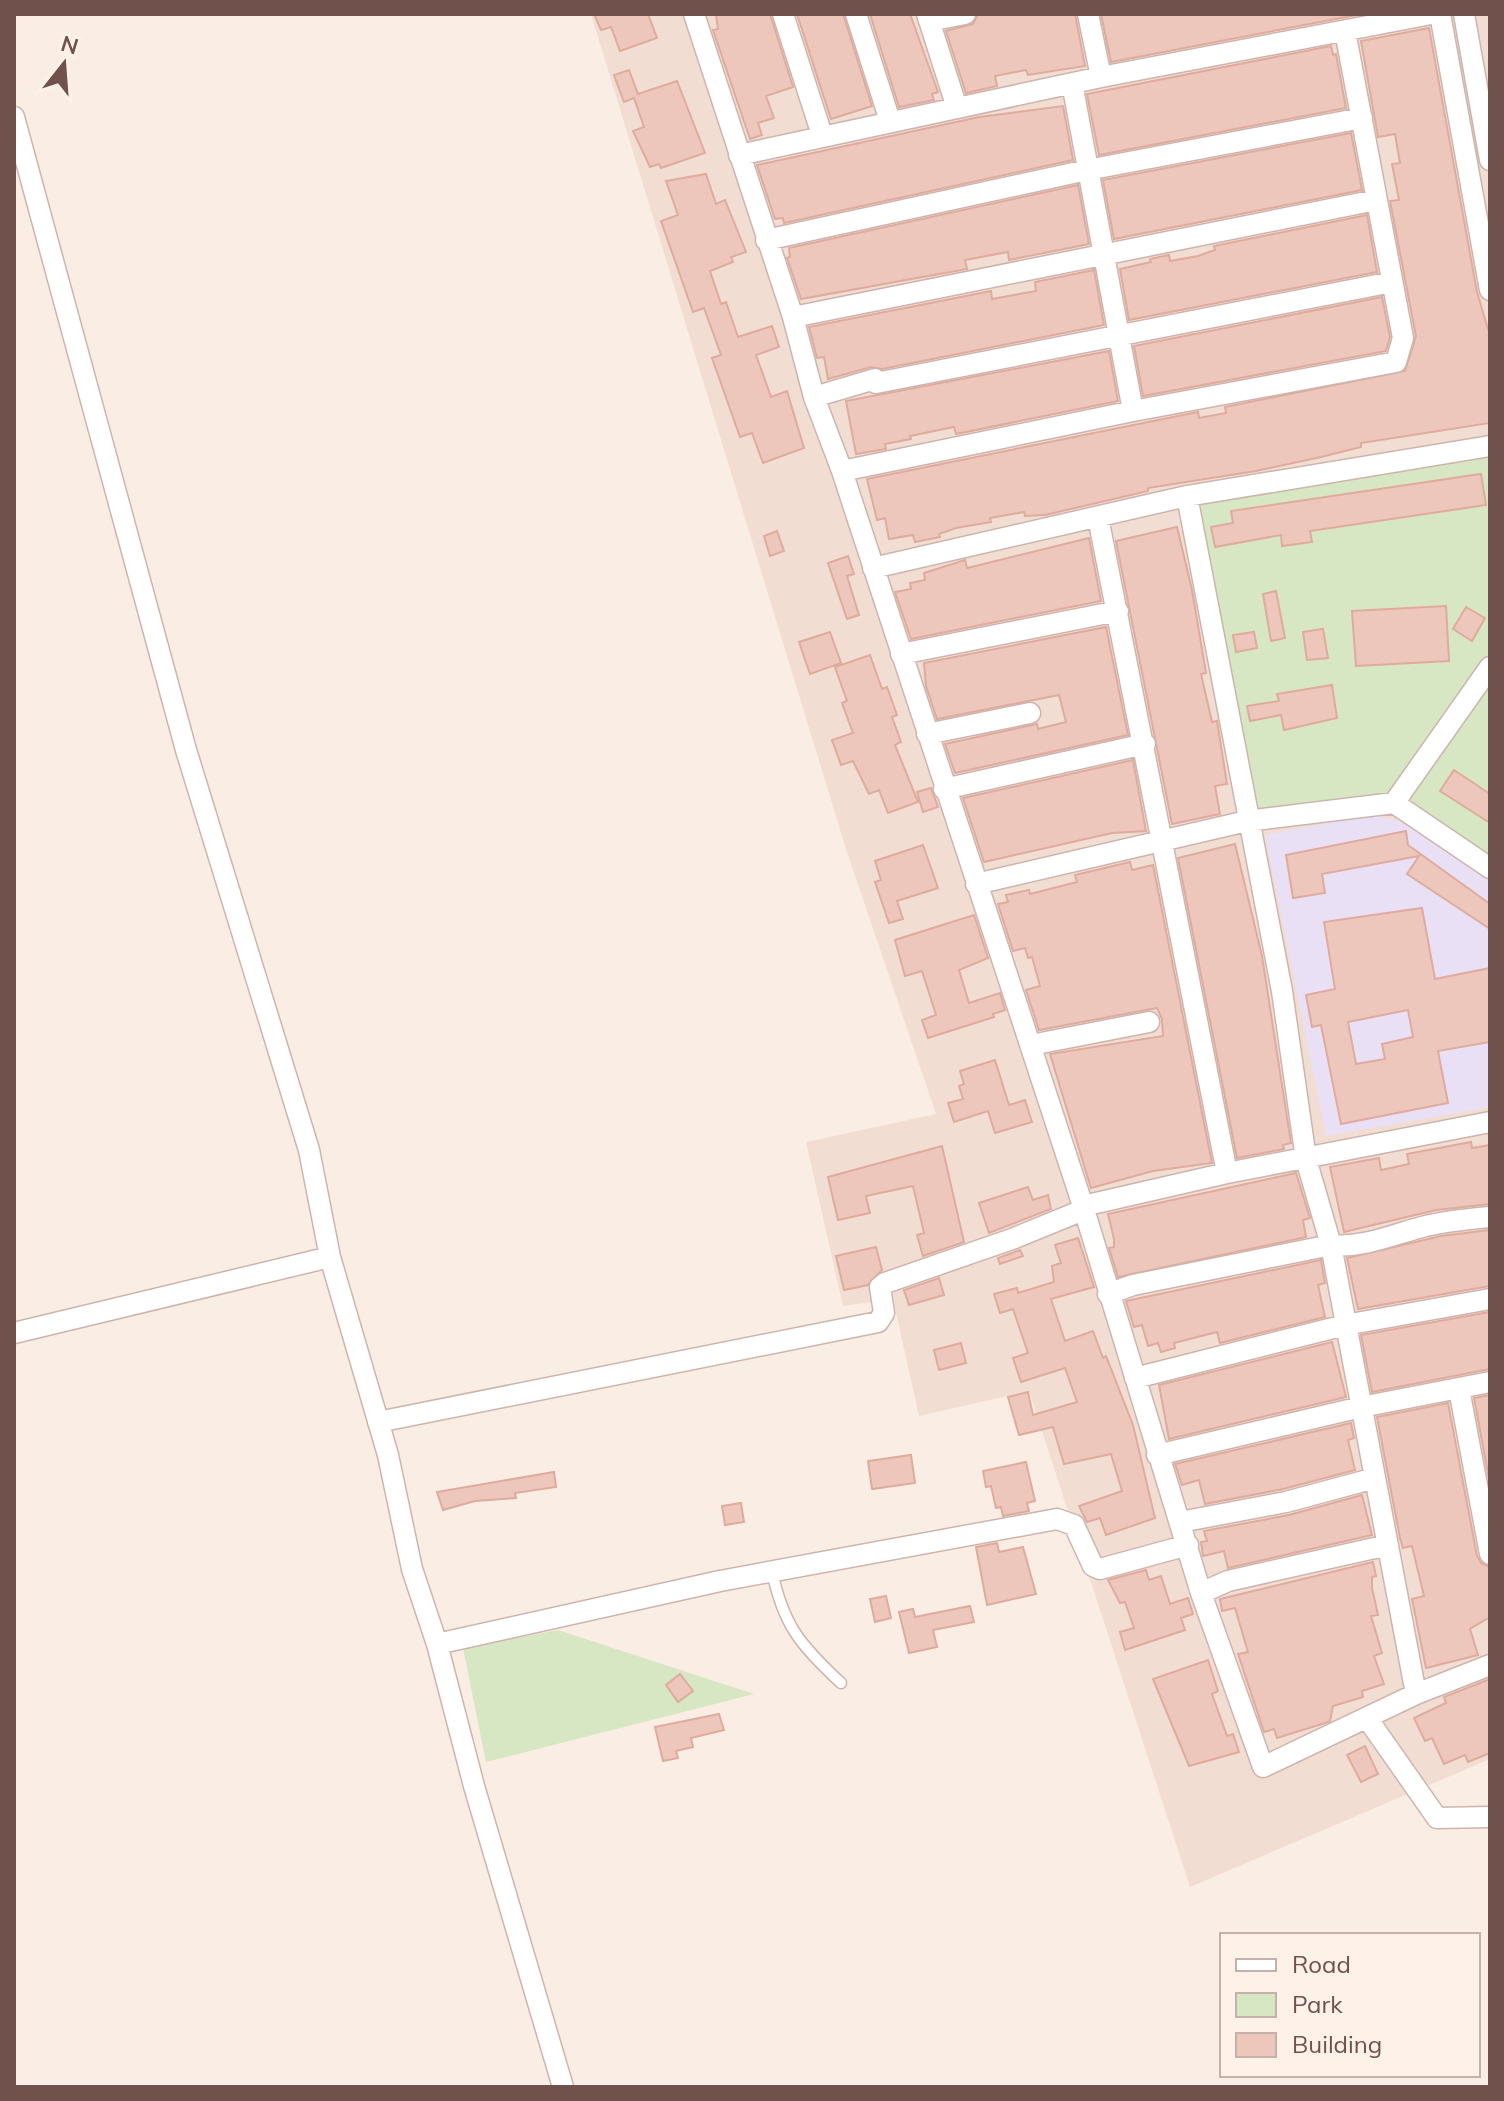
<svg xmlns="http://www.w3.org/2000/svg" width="1504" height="2101" font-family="Mulish,sans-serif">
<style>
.residential{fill:#f1ddd2}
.education{fill:#eae0f6}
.green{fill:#d7e6c3}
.building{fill:#eec7bc;stroke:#dfab9e;stroke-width:2;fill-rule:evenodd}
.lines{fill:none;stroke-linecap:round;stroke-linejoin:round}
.service-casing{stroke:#cdb5ad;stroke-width:13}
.minor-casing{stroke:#cdb5ad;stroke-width:23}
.service{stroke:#fff;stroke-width:10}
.minor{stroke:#fff;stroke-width:20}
</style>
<rect width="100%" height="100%" fill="#faede3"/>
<!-- residential -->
<path class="residential" d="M591,14H1490V1759L1190,1887L1029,1391L919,1416L893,1299L843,1306L806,1142L936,1114L846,849Z"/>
<!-- education -->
<path class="education" d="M1371,815L1400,821L1490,882V1107L1326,1136L1265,835Z"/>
<!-- green -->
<path class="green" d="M1490,446V868L1394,803L1247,821L1187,496Z
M558,1630L754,1694L486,1762L463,1648Z"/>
<!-- building -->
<path class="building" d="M594,14H648L657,38L620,51L611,27L601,30Z
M716,14H770L793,87L766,96L774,118L758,123L762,135L750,139L713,30L718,29Z
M797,14H843L872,106L831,119Z
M870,14H910L938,92L932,94L934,100L899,107Z
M978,14H1075L1085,66L1028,75L1026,70L995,76L997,86L966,93L946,31L973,24Z
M1101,14H1362L1111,62Z
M1429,28L1477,292L1490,336V423L1361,443V447L1321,457L1256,471L1148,488V491L1045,515L1025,516L1024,512L990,518L991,522L956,528L939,534L940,537L915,542L913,535L889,539L885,518L877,520L867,479L1198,412L1199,418L1226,413L1225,407L1405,371L1416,336L1390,201L1399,200L1392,164L1400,163L1395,134L1378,137L1361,41Z
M1331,46L1333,55L1336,54L1346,108L1099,155L1087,94Z
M629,70L638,94L677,81L705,153L661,168L659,164L650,167L633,131L644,127L634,98L624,102L614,75Z
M1063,106L1073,160L784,223L783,218L775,219L757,165L979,117Z
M1351,133L1362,190L1114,239L1103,180Z
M706,174L716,204L725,200L746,252L731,257L733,262L710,271L721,304L726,302L738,337L772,326L779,347L756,355L771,397L787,391L804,448L763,463L752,433L740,437L712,358L721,355L704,308L693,312L661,221L678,215L666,181Z
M1078,185L1089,244L1009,260L1008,252L965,260L967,269L801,299L787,258L790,257L789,248Z
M1367,215L1377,272L1129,320L1120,269L1151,262L1150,259L1169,255L1170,261L1198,256L1215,250L1214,246Z
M1094,270L1104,325L882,369L871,367L828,379L824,357L817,358L809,327L991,291L992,299L1036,291L1035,282Z
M1382,297L1390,337L1386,351L1143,396L1134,346Z
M1109,351L1118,401L956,434L954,427L910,436L911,439L885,444L886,449L856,454L846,401Z
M1481,474L1486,505L1310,531L1312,542L1282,546L1281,535L1215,547L1211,527L1233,523L1231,511Z
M1177,527L1192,590L1206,673L1201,674L1212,722L1217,721L1227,784L1215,786L1220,814L1172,824L1116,541Z
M777,531L784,551L770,556L764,536Z
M1089,538L1101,601L911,639L895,592L911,589L910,583L925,580L924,573L965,560L967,568Z
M848,556L854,574L847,576L859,615L847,619L828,563Z
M1276,591L1285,638L1271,641L1263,594Z
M1446,606L1449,661L1356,666L1352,611Z
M1466,607L1485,618L1472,641L1453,629Z
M1106,627L1128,735L955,773L945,744L1037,724L1038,729L1066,722L1059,695L937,719L926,686L924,663Z
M1323,629L1328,658L1307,660L1303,632Z
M830,632L841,663L810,674L799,642Z
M1254,632L1257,648L1236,652L1233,635Z
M870,655L882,689L887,687L897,715L892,717L901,742L895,745L918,802L888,813L879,790L869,794L853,761L841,765L832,740L853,733L842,703L847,701L835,667Z
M1332,685L1337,718L1284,730L1281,715L1250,721L1247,706L1279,701L1277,694Z
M1133,760L1146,831L1112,833L984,862L963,798Z
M1454,770L1490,794V823L1440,791Z
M931,788L938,807L923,812L917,792Z
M1406,831L1408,845L1490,904V929L1407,874L1419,856L1322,874L1325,893L1293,898L1286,855Z
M1235,844L1262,956L1291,1143L1283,1145L1284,1149L1237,1158L1178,858Z
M923,845L938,888L897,901L903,919L889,923L875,882L881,880L875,861Z
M1130,862L1132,870L1153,865L1212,1163L1153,1171L1091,1188L1050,1054L1163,1036L1162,1019L1157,1008L1039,1030L1026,990L1040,986L1032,957L1028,958L1025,948L1013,951L998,904L1008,902L1006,895L1029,890L1030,894L1077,882L1075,875Z
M1422,908L1435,979L1490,968V1042L1438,1051L1448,1103L1341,1124L1321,1025L1312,1027L1306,995L1335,989L1324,922ZM1408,1010L1413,1037L1382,1044L1385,1059L1356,1064L1348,1022Z
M974,915L988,958L959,970L969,1003L1000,993L1005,1010L993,1014L994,1017L928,1038L922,1020L936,1015L922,971L905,976L895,940Z
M995,1060L1009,1105L1025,1100L1032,1122L995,1133L988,1111L954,1122L948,1103L963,1099L959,1086L964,1084L960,1071Z
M1471,1142L1472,1148L1490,1145V1204L1436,1210L1344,1232L1330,1167L1379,1158L1381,1170L1409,1164L1407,1154Z
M942,1146L964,1242L923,1256L917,1235L924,1233L913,1186L866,1196L870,1213L838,1220L828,1177Z
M1296,1173L1310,1218L1303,1220L1306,1237L1118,1277L1109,1248L1114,1247V1239L1108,1214Z
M1028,1187L1033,1200L1048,1195L1051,1209L989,1233L979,1203Z
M1490,1230V1286L1358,1309L1347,1258L1441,1236Z
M1078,1238L1094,1287L1051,1299L1065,1341L1093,1331L1103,1358L1106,1356L1133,1425L1155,1518L1106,1535L1100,1518L1087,1522L1079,1506L1122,1491L1111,1454L1064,1464L1053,1427L1019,1435L1008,1397L1028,1392L1033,1415L1077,1402L1065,1368L1021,1382L1013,1358L1028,1353L1013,1309L1000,1313L994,1294L1017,1288L1018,1293L1054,1282L1052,1266L1061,1263L1055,1245Z
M876,1247L882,1270L868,1285L844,1290L836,1256Z
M1020,1250L1023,1256L1000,1264L998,1258Z
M1321,1260L1325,1283L1318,1285L1325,1317L1220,1343L1217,1332L1174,1343L1175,1348L1161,1352L1158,1343L1148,1346L1142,1325L1134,1327L1126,1301Z
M939,1278L944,1295L909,1305L904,1290Z
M1490,1312V1369L1372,1392L1361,1335Z
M1332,1342L1346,1397L1169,1439L1159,1385Z
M961,1343L966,1363L939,1370L934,1350Z
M1490,1395V1484L1474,1398Z
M1448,1403L1477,1556L1481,1563L1490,1567V1617L1470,1629L1478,1655L1426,1668L1412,1599L1424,1596L1412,1546L1403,1548L1400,1538L1377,1417Z
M1351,1423L1354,1438L1348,1440L1355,1470L1283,1489L1205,1504L1199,1480L1182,1485L1175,1464Z
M911,1455L915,1483L872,1489L868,1461Z
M1026,1462L1035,1501L1027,1503L1029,1511L1003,1516L1001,1507L996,1508L991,1486L986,1487L983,1471Z
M554,1472L556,1487L515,1493L516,1498L475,1501L443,1510L437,1492Z
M1362,1495L1372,1535L1228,1568L1224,1551L1203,1556L1201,1542L1207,1541L1204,1531L1289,1515Z
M741,1503L744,1522L725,1525L722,1506Z
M997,1543L999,1552L1023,1547L1036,1594L987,1605L976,1547Z
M1373,1562L1376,1576L1372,1577V1588L1378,1615L1371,1616L1382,1653L1374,1656L1384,1684L1362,1691L1363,1697L1333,1706L1330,1721L1325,1723L1277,1738L1274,1729L1264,1732L1238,1654L1248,1652L1235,1608L1222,1611L1220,1599Z
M1146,1570L1149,1580L1161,1576L1170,1604L1188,1598L1193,1614L1181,1618L1185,1630L1125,1650L1120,1632L1134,1628L1125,1602L1120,1603L1108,1580Z
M886,1596L891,1618L875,1622L870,1599Z
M970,1606L974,1622L933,1630L937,1647L909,1653L899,1612L913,1609L915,1617Z
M1208,1660L1218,1691L1212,1694L1227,1736L1233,1734L1239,1752L1189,1766L1153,1679Z
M680,1674L693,1691L678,1702L666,1685Z
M1490,1679V1753L1468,1762L1465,1755L1444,1764L1432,1738L1425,1741L1414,1718L1446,1703L1444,1697Z
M719,1714L724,1730L691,1738L693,1747L676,1751L678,1758L663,1761L655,1727Z
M1365,1746L1378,1774L1361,1782L1347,1755Z"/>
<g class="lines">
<defs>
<path id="service" d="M772,1571C783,1625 801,1646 841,1683"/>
<path id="minor" d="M694,14L793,317L814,397L842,471L1083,1206L1201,1593L1263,1767L1416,1694L1490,1665
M783,14L822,135
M856,14L890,121
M927,14L957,108
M1088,14L1101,77
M1440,14L1490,290
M1464,14L1490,160
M929,21L965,14
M1072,83L1133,411
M14,117L186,750L309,1150L330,1257L388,1455L412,1569L437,1644L474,1786L563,2087
M739,155L1101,77L1431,14
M766,240L1087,170L1362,118
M793,317L1376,200
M814,397L875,379L876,383L1392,282
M842,471L1133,411L1396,362L1403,338L1345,31
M1187,496L1282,991L1306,1159L1331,1245L1416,1694
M1098,517L1227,1173
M873,568L1187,496L1490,446
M901,654L1118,611
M927,734L1030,713
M944,789L1145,744
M1394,803L1490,667
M976,884L1247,821L1394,803L1490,868
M1031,1045L1149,1022
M1083,1206L1227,1173L1490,1122
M1108,1294L1133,1285L1331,1245C1363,1248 1392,1235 1422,1227C1444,1221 1468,1219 1490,1217
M14,1333L330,1257
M1135,1378L1345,1325L1490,1299
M1459,1389L1490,1554
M378,1422L878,1322L884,1313L880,1287L885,1283L1012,1239L1083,1210
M1157,1455L1361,1407L1490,1382
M1180,1522L1286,1502L1375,1478
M1201,1593L1228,1581L1388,1545
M437,1644L720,1581L1057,1519L1074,1525L1093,1566L1100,1569L1188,1545
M1367,1718L1437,1818L1490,1817"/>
</defs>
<!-- service casing -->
<use href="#service" class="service-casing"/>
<!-- minor casing -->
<use href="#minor" class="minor-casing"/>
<!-- service -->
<use href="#service" class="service"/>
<!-- minor -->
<use href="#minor" class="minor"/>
</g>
<!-- border -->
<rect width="1504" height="2101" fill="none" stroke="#70514b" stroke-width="32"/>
<!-- legend -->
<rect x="1220" y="1933" width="260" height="144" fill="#fef1e8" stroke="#c5b1a9" stroke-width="2"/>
<rect x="1236" y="1959" width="40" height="12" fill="#ffffff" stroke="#c5b1a9" stroke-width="2"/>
<text x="1292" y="1973" font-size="24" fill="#70514b">Road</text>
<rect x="1236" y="1993" width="40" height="24" fill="#d7e6c3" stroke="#c5b1a9" stroke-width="2"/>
<text x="1292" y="2013" font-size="24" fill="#70514b">Park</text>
<rect x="1236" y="2033" width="40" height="24" fill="#eec7bc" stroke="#c5b1a9" stroke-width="2"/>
<text x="1292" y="2053" font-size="24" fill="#70514b">Building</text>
<!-- north arrow -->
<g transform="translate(64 64) rotate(17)" stroke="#fef1e8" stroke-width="6" paint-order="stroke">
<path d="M0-6L14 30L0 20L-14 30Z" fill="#70514b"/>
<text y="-12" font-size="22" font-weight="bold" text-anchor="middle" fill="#70514b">N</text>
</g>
</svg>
